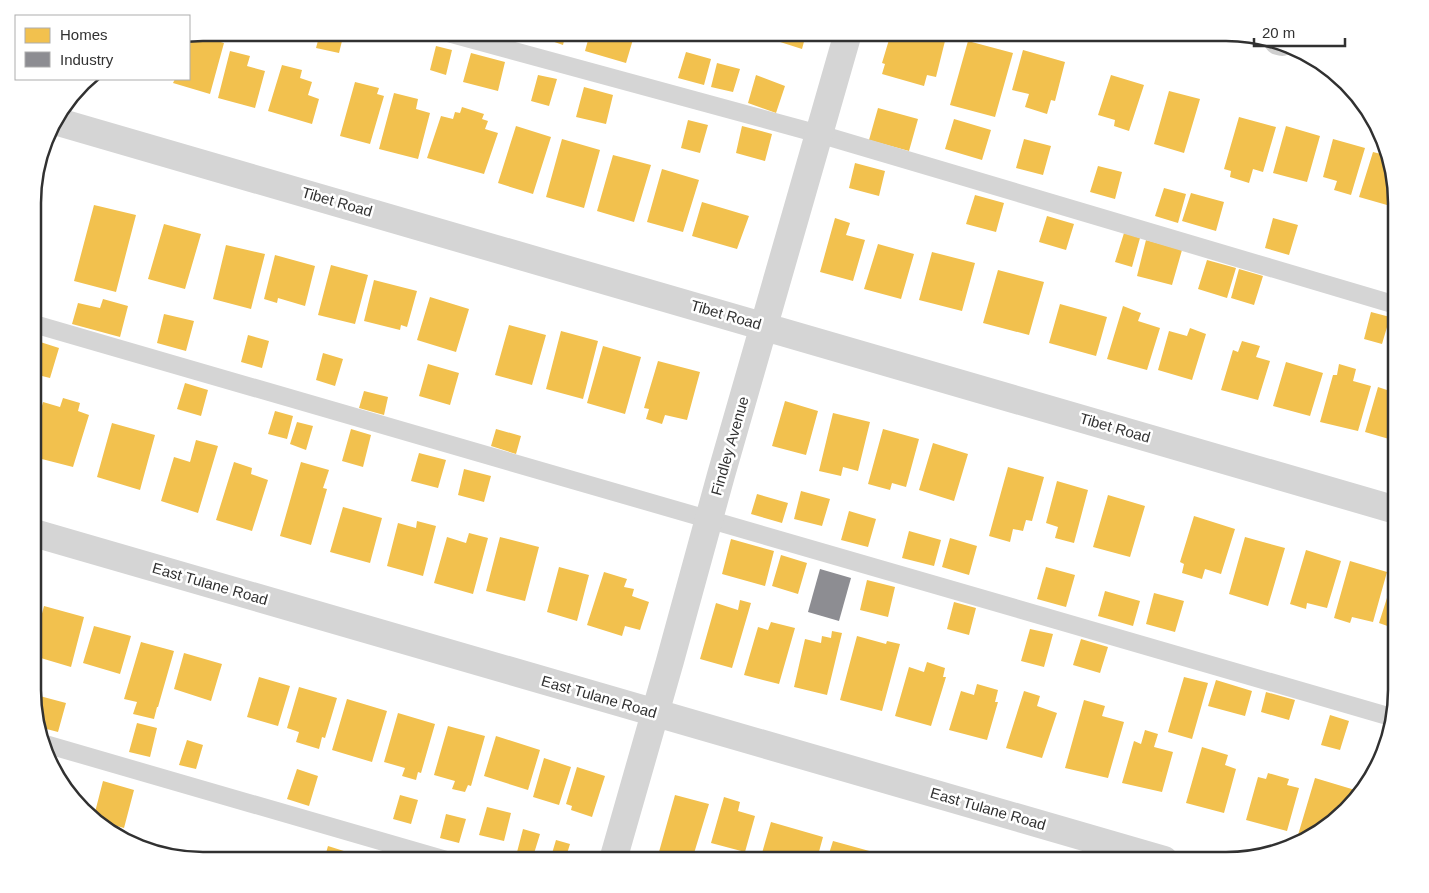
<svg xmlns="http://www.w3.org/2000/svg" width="1429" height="893" font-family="Arial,sans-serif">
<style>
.homes{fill:#f2c14e}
.industry{fill:#8d8d92}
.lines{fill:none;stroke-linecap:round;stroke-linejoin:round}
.lane{stroke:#d5d5d5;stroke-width:18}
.street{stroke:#d5d5d5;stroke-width:28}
.secondary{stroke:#cfcfcf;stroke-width:28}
.labels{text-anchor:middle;stroke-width:5;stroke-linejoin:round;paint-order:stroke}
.street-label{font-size:15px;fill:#313131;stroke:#fff}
.rim{fill:none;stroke:#313131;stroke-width:2.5}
</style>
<rect width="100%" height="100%" fill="#fff"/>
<!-- homes -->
<path class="homes" d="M320,33H344L339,53L316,48Z
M352,33H374L371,42L351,37Z
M544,33H566L563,45L543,38Z
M590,33H621L634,36L626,63L585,51Z
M780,33H815L813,40L805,38L802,49L777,41Z
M891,33H947L936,77L927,75L924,86L882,74L885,64L882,63Z
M194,34L224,43L210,94L173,83L175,79H189V35Z
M968,41L1013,53L995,117L950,105Z
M436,46L452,50L446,75L430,70Z
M1023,50L1065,62L1055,101L1051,100L1047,114L1025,107L1029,94L1012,90Z
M230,51L250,56L247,66L265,71L255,108L218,98Z
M686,52L711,59L704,85L678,78Z
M471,53L505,62L498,91L463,82Z
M717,63L740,69L733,92L711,87Z
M282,65L302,70L300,78L312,82L308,95L319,99L312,124L268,111Z
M538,75L557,79L549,106L531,101Z
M756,75L785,86L776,113L748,103Z
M1111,75L1144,85L1129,131L1114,126L1115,120L1098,115Z
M355,82L379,88L377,94L384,96L370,144L340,136Z
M584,87L613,95L606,124L576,117Z
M1169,91L1200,99L1184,153L1154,144Z
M394,93L418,99L416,109L430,113L418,159L379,149Z
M462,107L484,114L482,119L488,121L485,129L498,133L484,174L427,158L441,116L453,119L455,112L460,113Z
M878,108L918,119L909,151L869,140Z
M1239,117L1276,127L1263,172L1253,169L1249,183L1230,177L1231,171L1224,169Z
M954,119L991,130L982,160L945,149Z
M688,120L708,125L700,153L681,148Z
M516,126L551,137L533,194L498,183Z
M742,126L772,134L765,161L736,153Z
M1286,126L1320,136L1307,182L1273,173Z
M562,139L600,150L584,208L546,197Z
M1024,139L1051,146L1043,175L1016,168Z
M1333,139L1365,148L1351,195L1334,190L1337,181L1323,177Z
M1373,152L1385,155L1396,192V200L1394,207L1359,197Z
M613,155L651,165L634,222L597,211Z
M855,163L885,171L879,196L849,188Z
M1098,166L1122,172L1115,199L1090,192Z
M662,169L699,180L683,232L647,222Z
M1164,188L1186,194L1178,223L1155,216Z
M1191,193L1224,202L1216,231L1182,221Z
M975,195L1004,203L996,232L966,224Z
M702,202L749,216L737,249L692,236Z
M94,205L136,215L116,292L74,281Z
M1047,216L1074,224L1066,250L1039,242Z
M835,218L850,223L846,235L865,240L853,281L820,272Z
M1273,218L1298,225L1289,255L1265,248Z
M164,224L201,234L185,289L148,279Z
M1124,233L1140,238L1132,267L1115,262Z
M1146,240L1182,250L1172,285L1137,276Z
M878,244L914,254L901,299L864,289Z
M226,245L265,254L251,309L213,299Z
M932,252L975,263L962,311L919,300Z
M275,255L315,266L305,306L278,298L277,303L264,299Z
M1207,260L1236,268L1227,298L1198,289Z
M331,265L368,275L355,324L318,315Z
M1239,269L1263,276L1254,305L1231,298Z
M998,270L1044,282L1029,335L983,323Z
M374,280L417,291L407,327L401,325L400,330L364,321Z
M430,297L469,309L456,352L417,340Z
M103,299L128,306L120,337L72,324L78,303L100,308Z
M1060,304L1107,317L1096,356L1049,343Z
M1123,306L1141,313L1138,321L1160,328L1147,370L1107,359Z
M1371,312L1390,317L1382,344L1364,339Z
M164,314L194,321L186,351L157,343Z
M509,325L546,335L532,385L495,375Z
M1190,328L1206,334L1192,380L1158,370L1169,331L1187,336Z
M561,331L598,341L583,399L546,389Z
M1396,331V362L1388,359Z
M248,335L269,341L262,368L241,362Z
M34,340L59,348L50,378L34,374Z
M1242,341L1260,346L1256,357L1270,361L1258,400L1221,390L1233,350L1238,352Z
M603,346L641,357L625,414L587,403Z
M323,353L343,359L335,386L316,380Z
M658,361L700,372L687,420L665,415L662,424L646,419L649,409L644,408Z
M1286,362L1323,373L1310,416L1273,406Z
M428,364L459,373L450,405L419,396Z
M1339,364L1356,369L1353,381L1371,386L1358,431L1320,422L1333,375H1337Z
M185,383L208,390L201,416L177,409Z
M1378,387L1396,393V441L1365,432Z
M364,391L388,397L384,415L359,408Z
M63,398L80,403L78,411L89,415L73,467L34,457V437L43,402L60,407Z
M785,401L818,411L806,455L772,446Z
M275,411L293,416L287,439L268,434Z
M833,413L870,422L858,471L843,467L841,476L819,471Z
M297,422L313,426L306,450L290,444Z
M112,423L155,435L140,490L97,477Z
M351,429L371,435L363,467L342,461Z
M496,429L521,436L516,454L491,446Z
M883,429L919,439L906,487L892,483L890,490L868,484Z
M196,440L218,446L198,513L161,501L174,457L190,462Z
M933,443L968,454L954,501L919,490Z
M419,453L446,460L438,488L411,481Z
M234,462L252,468L251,474L268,480L252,531L216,520Z
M301,462L329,470L323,488L327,489L311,545L280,536Z
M1008,467L1044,477L1032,521L1026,520L1023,531L1013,529L1010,542L989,536Z
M464,469L491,476L484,502L458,495Z
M1057,481L1088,490L1074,543L1055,538L1058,527L1046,523Z
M801,491L830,499L822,526L794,519Z
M757,494L788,503L782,523L751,514Z
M1108,495L1145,506L1130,557L1093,547Z
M343,507L382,518L370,563L330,552Z
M849,511L876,519L868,547L841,540Z
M1194,516L1235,529L1221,574L1205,569L1202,579L1182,573L1184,564L1180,562Z
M417,521L436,526L423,576L387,566L398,523L416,528Z
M909,531L941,540L934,566L902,558Z
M469,533L488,538L473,594L434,583L447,537L466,543Z
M500,537L539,547L525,601L486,591Z
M1245,537L1285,548L1268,606L1229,594Z
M950,538L977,546L969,575L942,567Z
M731,539L774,551L765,586L722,574Z
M1306,550L1341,561L1327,608L1307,603L1306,609L1290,604Z
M781,555L807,563L798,594L772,586Z
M1350,561L1387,572L1373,622L1352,617L1350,623L1334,618Z
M559,567L589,575L577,621L547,612Z
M1046,567L1075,575L1066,607L1037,599Z
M604,572L627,579L624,587L634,589L632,596L649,602L640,630L625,626L622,636L587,625Z
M1393,579H1396V629L1379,623Z
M867,580L895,587L888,617L860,610Z
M1105,591L1140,601L1133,626L1098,616Z
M1154,593L1184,601L1175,632L1146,624Z
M740,600L751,603L732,668L700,659L716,603L738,610Z
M34,601L40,602L35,620H34Z
M954,602L976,608L969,635L947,629Z
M44,606L84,617L71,667L34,656V643Z
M771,622L795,628L779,684L744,675L758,627L768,630Z
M94,626L131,636L120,674L83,663Z
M1030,629L1053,634L1044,667L1021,661Z
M832,631L842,633L827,695L794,687L805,639L821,643L822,636L831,638Z
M857,636L886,644L887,641L900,644L882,711L840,700Z
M1081,639L1108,647L1100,673L1073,665Z
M141,642L174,651L158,707H157L154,719L133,714L137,702L124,699Z
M184,653L222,664L211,701L174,689Z
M927,662L945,668L943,677H946L931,726L895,716L909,667L924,672Z
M259,677L290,686L278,726L247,717Z
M1184,677L1208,683L1192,739L1168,732Z
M1216,680L1252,691L1245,716L1208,706Z
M977,684L998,690L995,702H998L987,740L949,730L961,691L974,695Z
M299,687L337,698L325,738L322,737L319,749L296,742L299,732L287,728Z
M1024,691L1040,696L1037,706L1057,713L1042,758L1006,748Z
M1266,692L1295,700L1289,720L1261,712Z
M36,695L66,703L58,732L39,727L34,712V704Z
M347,699L387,711L372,762L332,750Z
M1084,700L1105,706L1102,716L1124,722L1108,778L1065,768Z
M398,713L435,724L421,773L418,772L416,780L402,776L405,768L384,762Z
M1330,715L1349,721L1340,750L1321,745Z
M137,723L157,728L150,757L129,752Z
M448,726L485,736L471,786L468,785L465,792L452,789L455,781L434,775Z
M1145,730L1158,734L1154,747L1173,752L1162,792L1122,783L1134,741L1141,744Z
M496,736L540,750L528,790L484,776Z
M187,740L203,745L196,769L179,765Z
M1202,747L1228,755L1225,765L1236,769L1224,813L1186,803Z
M544,758L571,767L559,805L533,797Z
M577,767L605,776L592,817L571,810L572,806L566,804Z
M297,769L318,776L309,806L287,799Z
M1268,773L1289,779L1287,785L1299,788L1287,831L1246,820L1258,777L1266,779Z
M1315,778L1355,790L1353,799L1310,838L1298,835Z
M103,781L134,790L124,828L99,821L94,816Z
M400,795L418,800L411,824L393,819Z
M675,795L709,804L692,860H663L657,859Z
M724,797L740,802L738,811L755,816L745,852L711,843Z
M487,807L511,813L504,841L479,835Z
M446,814L466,819L459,843L440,838Z
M771,822L823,837L817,859L804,855L803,860H760Z
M523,829L540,834L532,860L516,856Z
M556,840L570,844L565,860H550Z
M833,841L873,852L871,860H827Z
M328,846L347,852L344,860H324Z
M898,852L924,860H896Z"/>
<!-- industry -->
<path class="industry" d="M820,569L851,578L839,621L808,612Z"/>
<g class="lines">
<!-- lane -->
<path class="lane" d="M448,33L819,134L1396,305
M34,324L1391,717
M45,744L446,860"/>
<!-- street -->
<path class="street" d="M55,121L1396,510
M34,533L1164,860
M613,860L670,661L721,475L848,33"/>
<!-- secondary -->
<path class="secondary" d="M1278,41L1282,42"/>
</g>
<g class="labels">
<!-- street labels -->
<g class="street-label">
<text transform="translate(337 202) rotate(16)" y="5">Tibet Road</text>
<text transform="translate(726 315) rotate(16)" y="5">Tibet Road</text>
<text transform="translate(1115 428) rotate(16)" y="5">Tibet Road</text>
<text transform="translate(730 446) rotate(-74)" y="5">Findley Avenue</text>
<text transform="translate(210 584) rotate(16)" y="5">East Tulane Road</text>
<text transform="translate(599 697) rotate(16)" y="5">East Tulane Road</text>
<text transform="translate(988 809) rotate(16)" y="5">East Tulane Road</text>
</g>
</g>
<!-- crop -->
<path d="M0 0H1429V893H0ZM203 41H1226A162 162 0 0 1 1388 203V690A162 162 0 0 1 1226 852H203A162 162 0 0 1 41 690V203A162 162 0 0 1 203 41Z" fill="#fff" fill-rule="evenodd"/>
<path class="rim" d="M203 41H1226A162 162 0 0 1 1388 203V690A162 162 0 0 1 1226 852H203A162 162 0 0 1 41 690V203A162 162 0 0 1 203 41Z"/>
<!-- legend -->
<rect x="15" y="15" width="175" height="65" fill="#ffffff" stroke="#adadad"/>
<rect x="25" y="28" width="25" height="15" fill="#f2c14e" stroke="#adadad"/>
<text x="60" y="40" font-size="15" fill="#313131">Homes</text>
<rect x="25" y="52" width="25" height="15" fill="#8d8d92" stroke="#adadad"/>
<text x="60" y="65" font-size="15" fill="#313131">Industry</text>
<!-- scale -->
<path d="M1254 38v8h91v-8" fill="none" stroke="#313131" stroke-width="2.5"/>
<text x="1262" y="38" font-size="15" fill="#313131" stroke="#ffffff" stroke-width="4" paint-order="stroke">20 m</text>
</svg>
